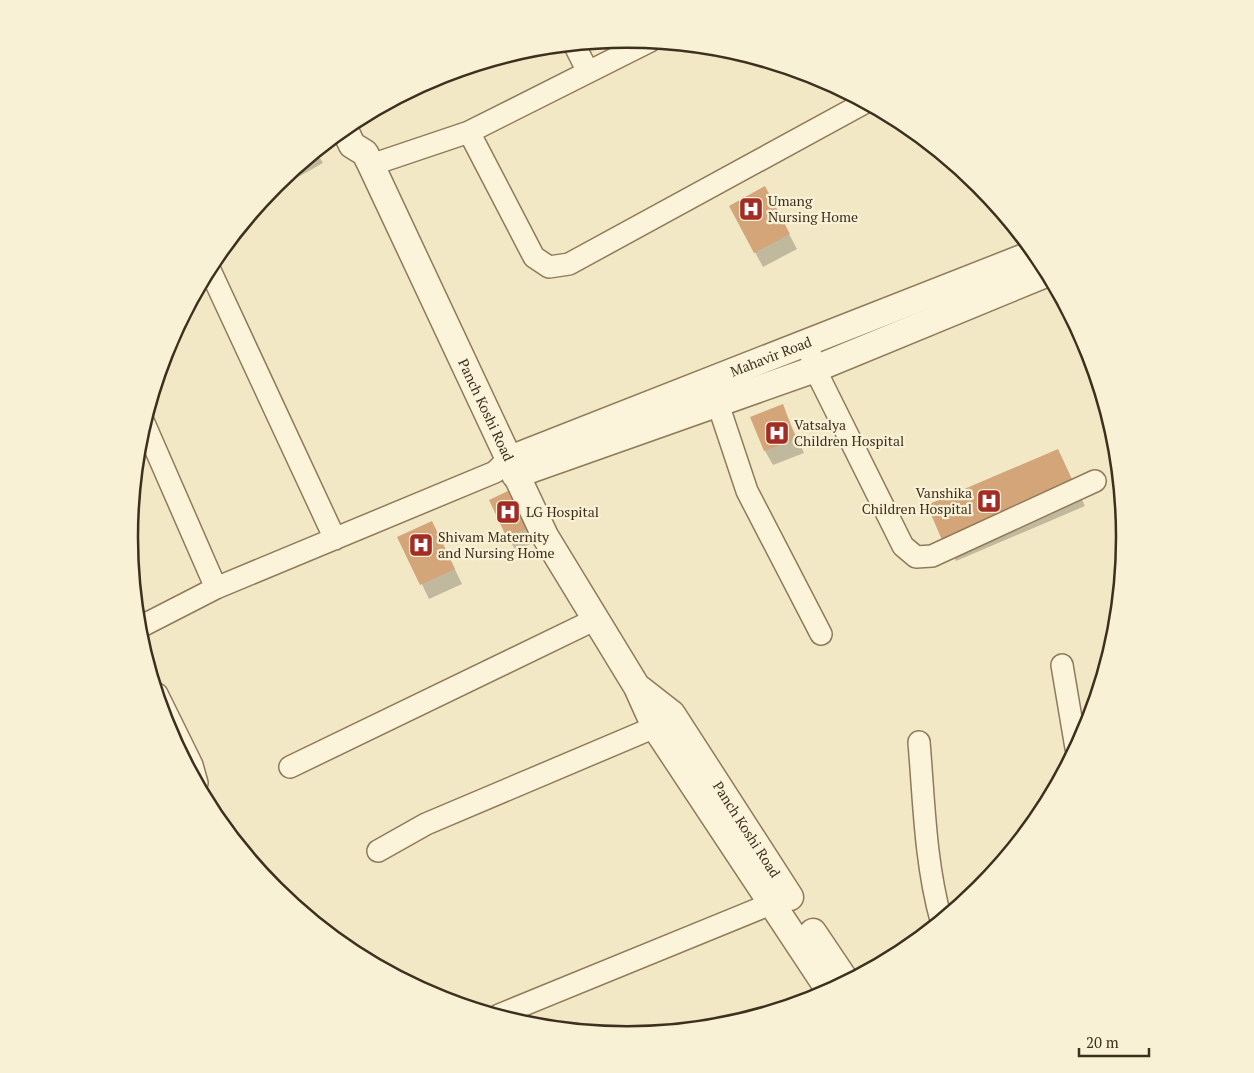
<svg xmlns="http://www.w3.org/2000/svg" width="1254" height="1073" font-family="'PT Serif',serif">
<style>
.shadow{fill:#0003}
.building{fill:#d3a579}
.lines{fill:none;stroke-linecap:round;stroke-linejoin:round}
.minor-casing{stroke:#8f7a5a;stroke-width:24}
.tertiary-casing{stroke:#8f7a5a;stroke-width:29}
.minor{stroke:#fbf4da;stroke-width:21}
.tertiary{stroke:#fbf4da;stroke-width:26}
.labels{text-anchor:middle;stroke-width:4.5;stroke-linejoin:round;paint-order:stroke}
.poi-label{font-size:14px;fill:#3e301e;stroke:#f8f1d6;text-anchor:start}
.street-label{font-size:14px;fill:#3e301e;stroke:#f8f1d6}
.rim{fill:none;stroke:#3e301e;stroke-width:2.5}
</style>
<rect width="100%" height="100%" fill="#f2e8c6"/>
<!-- shadow -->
<path class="shadow" d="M316,151L323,163L268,194L275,184Z
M772,202L797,249L763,267L730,206Z
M782,406L804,453L773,465L765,451Z
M1058,450L1085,506L956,561L944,540Z
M509,491L535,542L516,551L508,537Z
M432,522L462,584L429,599L399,537Z"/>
<!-- building -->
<path class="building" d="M765,186L790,234L754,253L729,206Z
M783,404L796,439L764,451L750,417Z
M1058,449L1074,484L942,540L927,505Z
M510,490L528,528L507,538L489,500Z
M432,521L455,569L420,585L397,537Z"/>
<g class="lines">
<defs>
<path id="minor" d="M574,44L588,72
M469,132L534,257L549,267L569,264L866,102
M371,165L469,132L650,41
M209,268L335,539
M811,355L815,369L903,546L916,557L932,556L1095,481
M718,404L747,491L821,634
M144,423L216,588
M138,628L216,588L495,472L507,460
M1062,665L1076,748
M157,694L192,765L197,783
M919,742C924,801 925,862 941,920
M290,767L596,619
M378,851L426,824L655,727
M499,1015L773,903"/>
<g id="tertiary">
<path id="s1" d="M344,128L352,145L365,153L371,165L545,536L637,687L655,727L829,990"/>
<path id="s2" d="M515,457L1035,253"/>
<path d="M515,475L815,369L1048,273"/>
<path id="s3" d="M640,689L672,714L790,897"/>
<path d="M813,932L846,981"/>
</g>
</defs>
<!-- minor casing -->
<use href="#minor" class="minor-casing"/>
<!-- tertiary casing -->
<use href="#tertiary" class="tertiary-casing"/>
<!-- minor -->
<use href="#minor" class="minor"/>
<!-- tertiary -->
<use href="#tertiary" class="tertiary"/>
</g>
<!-- icons -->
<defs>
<symbol id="hospital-square" viewBox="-11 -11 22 22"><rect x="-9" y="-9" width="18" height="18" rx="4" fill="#a32d25" stroke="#f8f1d6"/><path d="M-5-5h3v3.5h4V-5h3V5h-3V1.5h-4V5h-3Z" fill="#fff"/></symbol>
</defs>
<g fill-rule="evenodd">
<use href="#hospital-square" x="737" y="195" width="28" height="28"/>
<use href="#hospital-square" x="763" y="419" width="28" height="28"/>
<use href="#hospital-square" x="975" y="487" width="28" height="28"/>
<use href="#hospital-square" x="494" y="498" width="28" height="28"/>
<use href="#hospital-square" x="407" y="531" width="28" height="28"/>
</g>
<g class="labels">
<!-- poi labels -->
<g class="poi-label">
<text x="768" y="206">Umang<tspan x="768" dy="16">Nursing Home</tspan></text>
<text x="794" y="430">Vatsalya<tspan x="794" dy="16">Children Hospital</tspan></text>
<text x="972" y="498" text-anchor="end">Vanshika<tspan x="972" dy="16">Children Hospital</tspan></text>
<text x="526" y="517">LG Hospital</text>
<text x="438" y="542">Shivam Maternity<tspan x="438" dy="16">and Nursing Home</tspan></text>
</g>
<!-- street labels -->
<g class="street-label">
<text dy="5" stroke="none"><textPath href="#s2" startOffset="275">Mahavir Road</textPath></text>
<text dy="5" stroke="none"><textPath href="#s1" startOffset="318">Panch Koshi Road</textPath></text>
<text dy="5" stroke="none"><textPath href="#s3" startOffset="178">Panch Koshi Road</textPath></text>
</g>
</g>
<!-- crop -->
<path d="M0 0H1254V1073H0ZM138 537a489 489 0 1 1 978 0a489 489 0 1 1-978 0Z" fill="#f8f1d6" fill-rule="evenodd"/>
<path class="rim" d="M138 537a489 489 0 1 1 978 0a489 489 0 1 1-978 0Z"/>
<!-- scale -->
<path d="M1079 1048v8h70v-8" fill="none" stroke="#3e301e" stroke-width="2.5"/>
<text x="1086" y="1048" font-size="15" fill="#3e301e" stroke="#f8f1d6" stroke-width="4" paint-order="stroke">20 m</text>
</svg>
